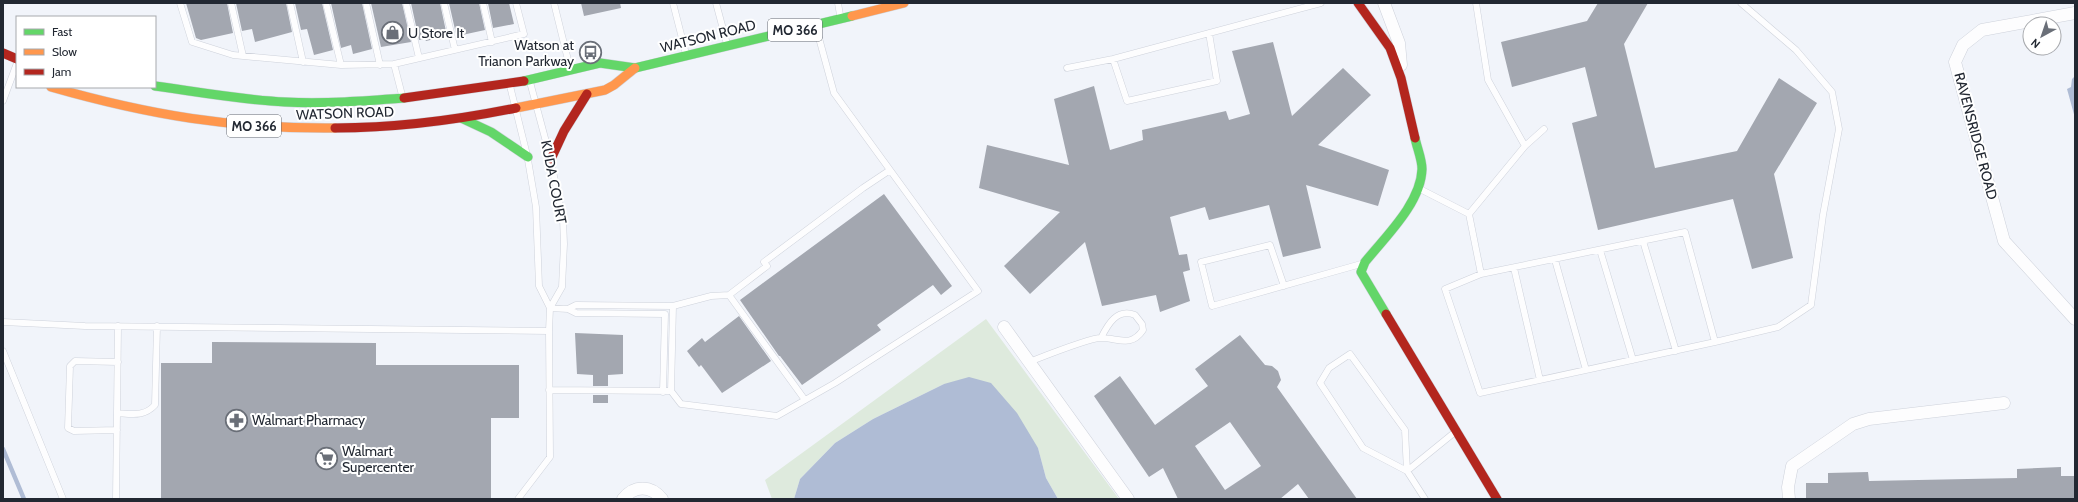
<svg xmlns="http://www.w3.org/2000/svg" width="2078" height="502" font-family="Cabin,sans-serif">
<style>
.green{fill:#deeadd}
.water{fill:#afbcd5}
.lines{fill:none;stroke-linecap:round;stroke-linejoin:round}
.stream{stroke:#afbcd5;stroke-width:4.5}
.building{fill:#a3a7b0;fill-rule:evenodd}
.lane-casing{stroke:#ced2db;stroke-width:7}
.street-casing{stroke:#ced2db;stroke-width:13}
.fast-casing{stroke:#ced2db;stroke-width:10}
.slow-casing{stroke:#ced2db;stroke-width:10}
.jam-casing{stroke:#ced2db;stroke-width:10}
.lane{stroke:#fdfdfe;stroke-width:6}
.street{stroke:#fdfdfe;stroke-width:12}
.fast{stroke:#63d668;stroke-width:9}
.slow{stroke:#ff974d;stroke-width:9}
.jam{stroke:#b3261e;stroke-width:9}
.labels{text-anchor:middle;stroke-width:4;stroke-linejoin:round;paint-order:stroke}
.shield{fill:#fff;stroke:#646870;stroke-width:1}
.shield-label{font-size:13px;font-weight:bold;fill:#222832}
.poi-label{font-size:14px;fill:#222832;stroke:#fff;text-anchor:start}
.street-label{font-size:14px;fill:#222832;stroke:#fff}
</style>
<rect width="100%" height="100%" fill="#f1f4fa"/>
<!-- green -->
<path class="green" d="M986,319L1119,499H1058L1046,478L1038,448L944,384L873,419L835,443L800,479L794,499H772L765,480Z"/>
<!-- water -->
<path class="water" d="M2075,76V118L2067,89L2071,87L2072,79Z
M969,377L991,383L1017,413L1038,448L1046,478L1058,499H794L800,479L835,443L873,419L944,384Z"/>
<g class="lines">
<!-- stream -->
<path class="stream" d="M3,449L24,499"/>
</g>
<!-- building -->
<path class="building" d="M186,3H227L233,33L201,40L196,38Z
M236,3H286L292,32L255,42L252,29L242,31Z
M295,3H322L333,50L314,55L307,29L301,30Z
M331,3H362L372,49L353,54L351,45L341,48Z
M371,3H402L411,42L381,47Z
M411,3H440L447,36L426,41L425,39L419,40Z
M449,3H479L485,30L462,35V32L456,34Z
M488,3H509L514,24L493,28Z
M581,3H620L621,8L584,16Z
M1598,3H1648L1624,44L1655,168L1737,151L1779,78L1817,103L1774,174L1793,258L1752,269L1733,199L1598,230L1572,123L1597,116L1585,67L1512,87L1501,42L1587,21Z
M1273,42L1292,116L1343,68L1371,95L1318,145L1389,170L1378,206L1306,185L1321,248L1283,257L1269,205L1209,220L1205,207L1170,217L1179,255L1187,254L1190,270L1183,272L1190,301L1160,312L1156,295L1102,306L1085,242L1030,294L1004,266L1060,212L979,188L987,145L1069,165L1054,99L1094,86L1110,150L1143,140L1142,130L1226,111L1229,120L1250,114L1232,51Z
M884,194L952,286L941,295L933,285L877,325L881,330L802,385L780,356H779L740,300Z
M739,316L771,361L722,393L701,365L699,367L687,351L702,338L705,342Z
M575,333L623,335V374L608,375V386H593V375L577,374Z
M1240,335L1265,365L1272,366L1278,371L1281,380L1277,387L1357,499H1309L1298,484L1280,499H1178L1163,468L1149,477L1094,396L1120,376L1155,425L1208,386L1195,369ZM1230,422L1261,466L1225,490L1195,446Z
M212,342L376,343V365H519V418H491V499H161V363H212Z
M593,395H608V403H593Z
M2061,467V476H2075V499H1806V483H1828V473L1868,472L1869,481L2017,478V469Z"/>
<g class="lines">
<defs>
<path id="lane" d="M180,3L192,42L233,55L341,65L394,64
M231,3L243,56
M290,3L303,62
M326,3L341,65
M366,3L380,65
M406,3L419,58
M444,3L455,50
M483,3L492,42
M554,3L570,68
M673,3L686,54
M716,3L727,44
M838,3L840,15
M1476,3L1488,80L1525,146
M1113,59L1127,101L1217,81L1209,33
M1067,68L1113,59L1321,3
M530,82L549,153
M510,86L526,151
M402,95L394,64L524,34L516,3
M3,101L17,63
M528,160L536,207L539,286L550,308
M1420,189L1469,214L1481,274
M1469,214L1525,146L1544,129
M1685,232L1715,342L1480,393L1445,289L1481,274Z
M1643,241L1676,351
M1600,250L1633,360
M1555,260L1586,370
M1514,268L1540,380
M1284,286L1270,245L1201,262L1212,306L1361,264
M729,295L805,400
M550,308L568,309L576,313L665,314L663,392
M568,309L576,305L673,306L711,296L729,295L767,266L764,262L863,188L890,170
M3,322L85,326L549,331
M1715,342L1778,327L1811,305L1823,215L1839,129L1832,92L1796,50L1741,3
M3,351L63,499
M1350,354L1405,430L1407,471L1363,448L1320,383L1329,368Z
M1029,362C1042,357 1089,338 1101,338C1118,338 1131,348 1143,330L1142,324L1135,315C1117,308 1108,324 1101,338
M549,390L671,391L673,306
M671,391L681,404L777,416L835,383L978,291L834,93L816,27
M117,413C132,414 144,417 155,405L157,326
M117,430L74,431L68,428L70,366L75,361L118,362
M116,499L118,326
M518,499L550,457L549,331L550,308L562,287L564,244L563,219L551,162
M1425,499L1407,471L1455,432"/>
<path id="street" d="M1384,3L1399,43L1401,65
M2075,13L1982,30L1963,45L1955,62L2004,241L2075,319
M1004,327L1128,499
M623,499C634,485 651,485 662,499
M1789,499L1788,487L1792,466L1853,424L1869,419L2004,403"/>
<path id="fast" d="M524,81L600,63L635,68L852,16
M155,86C198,92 242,100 285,102C325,104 365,101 404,98
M461,118L491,132L528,157
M1386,314L1361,272L1365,262C1386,236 1421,203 1422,169C1422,159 1417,148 1415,138"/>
<path id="slow" d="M852,16L904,3
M51,87C149,115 233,129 335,128
M516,108L605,90L614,85L635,68"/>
<path id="jam" d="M1358,3L1390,48L1401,78L1415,138
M3,53L17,59
M404,98L524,81
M335,128C396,128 457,120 516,108
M551,159L564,131L587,94
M1386,314L1497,499"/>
</defs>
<!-- lane casing -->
<use href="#lane" class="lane-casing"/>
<!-- street casing -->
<use href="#street" class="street-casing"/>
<!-- fast casing -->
<use href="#fast" class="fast-casing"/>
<!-- slow casing -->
<use href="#slow" class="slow-casing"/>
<!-- jam casing -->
<use href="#jam" class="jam-casing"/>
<!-- lane -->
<use href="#lane" class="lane"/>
<!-- street -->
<use href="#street" class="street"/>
<!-- fast -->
<use href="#fast" class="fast"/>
<!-- slow -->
<use href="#slow" class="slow"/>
<!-- jam -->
<use href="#jam" class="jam"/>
</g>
<!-- icons -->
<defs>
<symbol id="shop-ring" viewBox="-11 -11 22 22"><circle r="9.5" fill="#fff" stroke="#6a6f78" stroke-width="1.5"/><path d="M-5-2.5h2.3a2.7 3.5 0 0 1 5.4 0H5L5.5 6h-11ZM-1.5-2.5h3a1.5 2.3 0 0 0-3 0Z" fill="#6a6f78"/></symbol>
<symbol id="bus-ring" viewBox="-11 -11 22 22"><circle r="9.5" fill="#fff" stroke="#6a6f78" stroke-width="1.5"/><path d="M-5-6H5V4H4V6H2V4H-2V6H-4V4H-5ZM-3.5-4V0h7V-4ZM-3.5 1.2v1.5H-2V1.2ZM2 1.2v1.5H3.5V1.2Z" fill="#6a6f78"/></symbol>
<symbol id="pharmacy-ring" viewBox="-11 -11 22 22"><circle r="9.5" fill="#fff" stroke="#6a6f78" stroke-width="1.5"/><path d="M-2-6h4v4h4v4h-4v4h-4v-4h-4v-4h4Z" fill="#6a6f78"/></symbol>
<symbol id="supermarket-ring" viewBox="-11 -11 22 22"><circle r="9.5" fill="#fff" stroke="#6a6f78" stroke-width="1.5"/><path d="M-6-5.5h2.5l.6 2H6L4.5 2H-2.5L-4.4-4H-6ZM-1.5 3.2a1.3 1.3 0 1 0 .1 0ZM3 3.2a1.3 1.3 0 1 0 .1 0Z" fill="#6a6f78"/></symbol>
</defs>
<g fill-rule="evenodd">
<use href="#shop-ring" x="380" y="20" width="25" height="25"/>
<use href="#bus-ring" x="578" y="40" width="25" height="25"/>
<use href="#pharmacy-ring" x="224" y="408" width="25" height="25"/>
<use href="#supermarket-ring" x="314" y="446" width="25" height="25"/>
</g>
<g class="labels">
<!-- shield labels -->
<g class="shield">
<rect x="768" y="19" width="54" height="22" rx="3"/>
<rect x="227" y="115" width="54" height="22" rx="3"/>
</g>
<g class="shield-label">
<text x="795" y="35">MO 366</text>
<text x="254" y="131">MO 366</text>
</g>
<!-- poi labels -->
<g class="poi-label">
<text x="408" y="38">U Store It</text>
<text x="574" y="50" text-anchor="end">Watson at<tspan x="574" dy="16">Trianon Parkway</tspan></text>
<text x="252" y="425">Walmart Pharmacy</text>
<text x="342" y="456">Walmart<tspan x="342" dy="16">Supercenter</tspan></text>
</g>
<!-- street labels -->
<g class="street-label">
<text transform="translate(708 36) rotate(-14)" y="5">WATSON ROAD</text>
<text transform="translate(345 113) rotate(-2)" y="5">WATSON ROAD</text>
<text transform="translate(1976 136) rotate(75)" y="5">RAVENSRIDGE ROAD</text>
<text transform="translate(554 182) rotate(79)" y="5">KUDA COURT</text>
</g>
</g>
<!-- border -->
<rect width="2078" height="502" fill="none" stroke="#222832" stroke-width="8"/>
<!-- legend -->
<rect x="16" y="16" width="140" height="72" fill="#ffffff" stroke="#a7a9ad"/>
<rect x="24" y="29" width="20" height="6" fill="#63d668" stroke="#a7a9ad"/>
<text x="52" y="36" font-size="12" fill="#222832">Fast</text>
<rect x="24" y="49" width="20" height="6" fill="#ff974d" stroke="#a7a9ad"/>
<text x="52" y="56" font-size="12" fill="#222832">Slow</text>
<rect x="24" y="69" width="20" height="6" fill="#b3261e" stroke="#a7a9ad"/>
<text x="52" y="76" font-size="12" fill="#222832">Jam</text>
<!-- north arrow -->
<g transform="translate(2042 36) rotate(220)"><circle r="19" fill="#ffffff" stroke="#a7a9ad"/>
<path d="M0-3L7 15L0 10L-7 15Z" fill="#6a6f78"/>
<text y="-6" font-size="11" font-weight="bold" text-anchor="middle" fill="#222832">N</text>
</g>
</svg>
